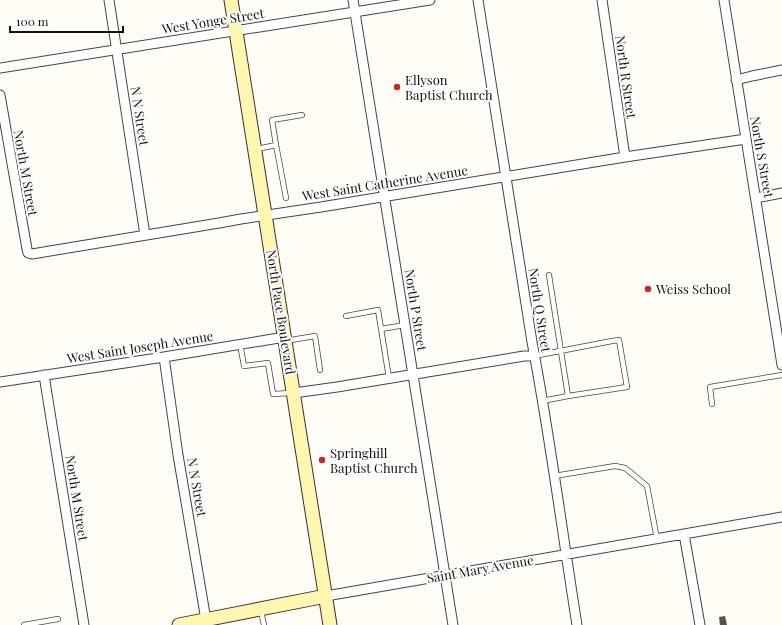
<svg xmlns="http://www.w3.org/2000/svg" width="782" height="625" font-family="'Playfair Display',serif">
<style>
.building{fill:#5a524d}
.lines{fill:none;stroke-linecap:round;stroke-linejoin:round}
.lane-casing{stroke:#444;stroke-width:6}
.street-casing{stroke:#444;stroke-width:11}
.secondary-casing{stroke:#333;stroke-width:15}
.lane{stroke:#fff;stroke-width:4.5}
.street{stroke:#fff;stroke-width:9}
.secondary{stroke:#fff6b0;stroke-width:13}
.poi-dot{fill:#c4262e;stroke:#fff;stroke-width:1.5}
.labels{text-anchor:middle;stroke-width:4;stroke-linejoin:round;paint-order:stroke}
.street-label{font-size:13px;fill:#111;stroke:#fff}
.poi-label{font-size:13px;fill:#111;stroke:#fff;text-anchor:start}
</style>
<rect width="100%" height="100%" fill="#fffdf5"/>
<!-- building -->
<path class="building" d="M725,616L727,625H720L719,617Z"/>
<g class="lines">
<defs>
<path id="lane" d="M276,145L272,120L302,115
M257,149L276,145L286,198
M549,275L568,396
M346,316L378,310L389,378
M381,329L405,325
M285,341L315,336L320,370
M240,344L244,366L268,363L273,394L291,393
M534,356L612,341L619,340L627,387L568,396L542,401
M712,404L710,387L782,375
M554,476L615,466L625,468L647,486L657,539
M261,611L264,625
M24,625L58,619"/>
<path id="street" d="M109,0L145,235
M353,0L453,625
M478,0L532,342C550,436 562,531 577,625
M602,0L625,157
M724,0C743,122 763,243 782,365
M0,68L430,0
M736,80L752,76L782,70
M0,95L27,249L28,253L32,254L219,223L241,219L321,207L625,157L746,139
M756,198L782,193
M164,357L178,455L206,620
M44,375L84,625
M0,382L164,357L285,337
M294,393L337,387L524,356H534
M684,534L700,625
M326,596L782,517"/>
<path id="secondary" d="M231,0L330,625
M179,625L326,596"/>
</defs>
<!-- lane casing -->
<use href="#lane" class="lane-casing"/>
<!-- street casing -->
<use href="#street" class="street-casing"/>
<!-- secondary casing -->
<use href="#secondary" class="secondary-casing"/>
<!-- lane -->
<use href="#lane" class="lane"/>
<!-- street -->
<use href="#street" class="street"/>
<!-- secondary -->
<use href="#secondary" class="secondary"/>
</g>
<!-- markers -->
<g class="poi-dot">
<circle cx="397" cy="87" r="4"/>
<circle cx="648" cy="289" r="4"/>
<circle cx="322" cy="460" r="4"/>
</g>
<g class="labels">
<!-- street labels -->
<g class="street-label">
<text transform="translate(213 21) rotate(-9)" y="5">West Yonge Street</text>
<text transform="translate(626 77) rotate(82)" y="5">North R Street</text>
<text transform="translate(140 116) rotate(81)" y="5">N N Street</text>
<text transform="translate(762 157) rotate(80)" y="5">North S Street</text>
<text transform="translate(26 173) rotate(80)" y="5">North M Street</text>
<text transform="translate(385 183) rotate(-9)" y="5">West Saint Catherine Avenue</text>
<text transform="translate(416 310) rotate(81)" y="5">North P Street</text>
<text transform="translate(540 310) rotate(81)" y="5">North Q Street</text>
<text transform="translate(281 312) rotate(81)" y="5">North Pace Boulevard</text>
<text transform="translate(140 347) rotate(-9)" y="5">West Saint Joseph Avenue</text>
<text transform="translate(197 487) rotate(80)" y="5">N N Street</text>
<text transform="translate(77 498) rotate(81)" y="5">North M Street</text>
<text transform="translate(480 569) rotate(-10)" y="5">Saint Mary Avenue</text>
</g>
<!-- poi labels -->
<g class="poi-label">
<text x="405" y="85">Ellyson<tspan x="405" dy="15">Baptist Church</tspan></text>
<text x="656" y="294">Weiss School</text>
<text x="330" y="458">Springhill<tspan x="330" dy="15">Baptist Church</tspan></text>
</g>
</g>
<!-- scale -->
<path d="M10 26v6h113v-6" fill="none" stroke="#111111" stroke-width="2"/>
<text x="16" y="26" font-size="12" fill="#111111" stroke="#ffffff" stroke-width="3" paint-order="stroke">100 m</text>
</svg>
